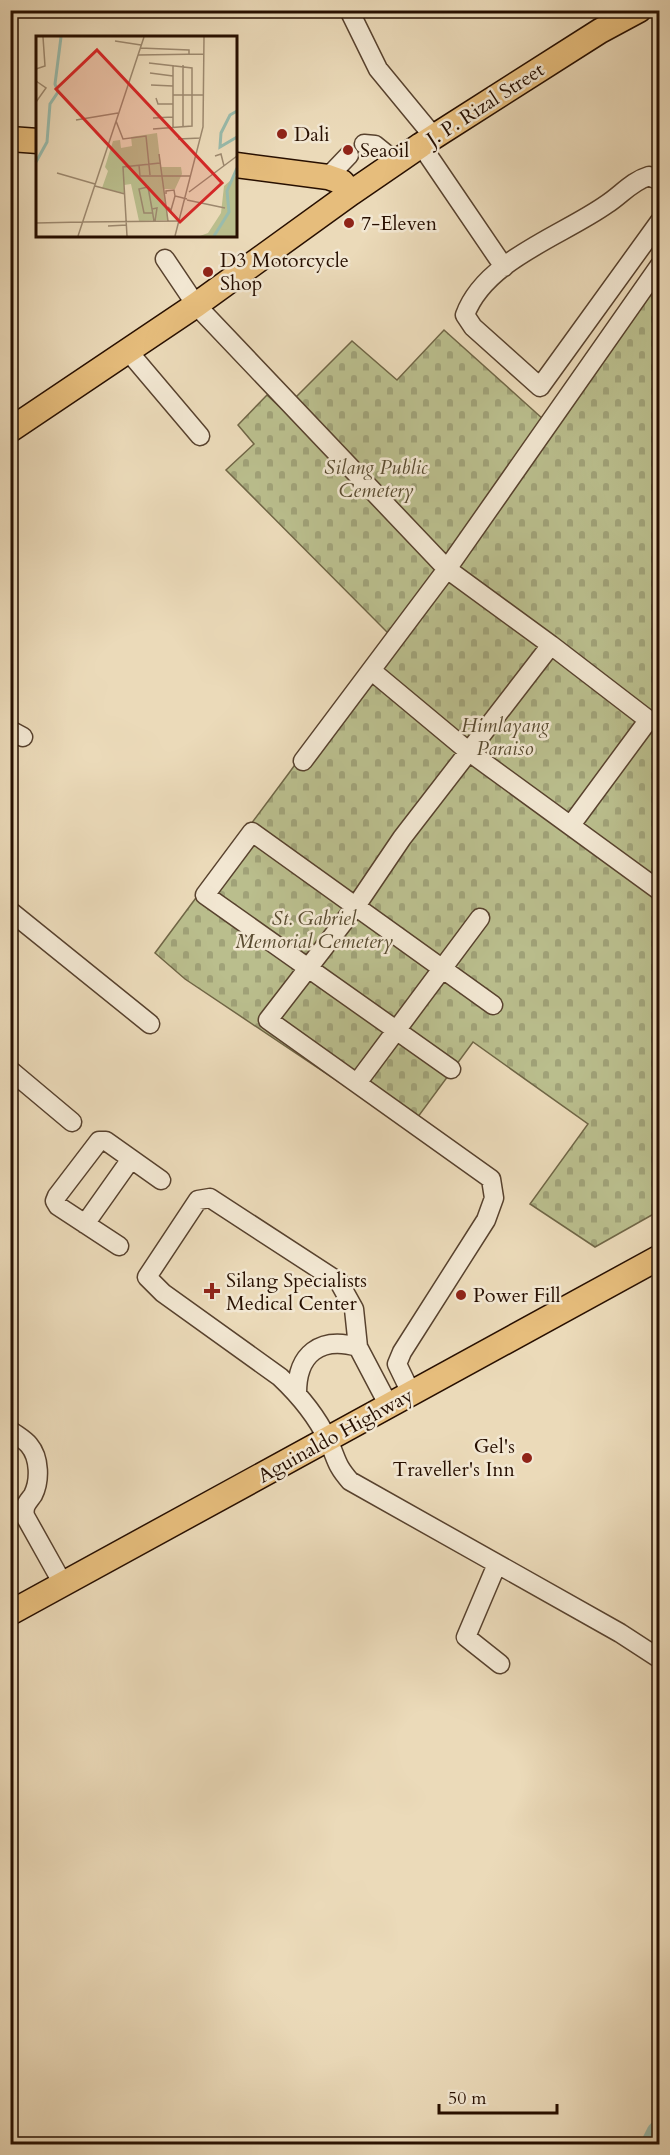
<svg xmlns="http://www.w3.org/2000/svg" width="670" height="2155" font-family="Cardo,serif">
<style>
.cemetery{fill:url(#cemetery-stones);stroke:#706646;stroke-width:1.5}
.lines{fill:none;stroke-linecap:round;stroke-linejoin:round}
.river{stroke:#99bbac;stroke-width:28}
.minor-casing{stroke:#58422e;stroke-width:21}
.major-casing{stroke:#270f00;stroke-width:27}
.minor{stroke:#f2e7d2;stroke-width:18}
.major{stroke:#e6bd7c;stroke-width:24}
.poi-dot{fill:#8f2418;stroke:#f2e7d2;stroke-width:2}
.labels{text-anchor:middle;stroke-width:5;stroke-linejoin:round;paint-order:stroke}
.street-label{font-size:20px;fill:#270f00;stroke:#f2e7d2}
.poi-label{font-size:20px;fill:#270f00;stroke:#f2e7d2;text-anchor:start}
.park-label{font-size:20px;font-style:italic;fill:#5a4c31;stroke:#f2e7d2}
.inset-river{fill:none;stroke:#99bbac;stroke-width:3}
.inset-road{fill:none;stroke:#9d896f;stroke-width:1.5}
.view{fill:#d62828;fill-opacity:0.15;stroke:#d62828;stroke-width:3}
.inset-edge{fill:none;stroke:#270f00;stroke-width:3}
</style>
<defs>
<pattern id="cemetery-stones" width="16" height="16" patternUnits="userSpaceOnUse" patternTransform="scale(1.5)"><rect width="16" height="16" fill="#babe8d"/><path d="M2 7V4a2 2 0 0 1 4 0v3zM10 15v-3a2 2 0 0 1 4 0v3z" fill="#a0a278"/></pattern>
</defs>
<rect width="100%" height="100%" fill="#ebdab9"/>
<filter id="stains"><feTurbulence type="fractalNoise" baseFrequency=".00333" numOctaves="4"/><feColorMatrix values="0 0 0 0 .2 0 0 0 0 .09 0 0 0 0 .02 0 0 0 .5 -.17"/></filter>
<radialGradient id="worn" r=".72"><stop offset=".6" stop-color="#630" stop-opacity="0"/><stop offset="1" stop-color="#630" stop-opacity=".3"/></radialGradient>
<!-- cemetery -->
<path class="cemetery" d="M659,260V1211L595,1247L530,1204L588,1124L473,1042L409,1129L185,979L155,953L289,773L389,634L226,470L254,444L238,425L267,395L283,410L352,341L397,380L444,330L543,419L455,542Z"/>
<g class="lines">
<!-- river -->
<path class="river" d="M655,2144L660,2134"/>
<defs>
<path id="minor" d="M349,10L378,69L434,137
M364,144L375,145L396,162
M421,145L504,267
M328,177L349,155
M660,181L649,176C632,181 621,195 607,204C562,236 485,260 465,315L473,327L540,387L660,221
M165,259L196,305L447,569L551,645L646,718L647,722L571,825
M128,351L200,436
M372,671L468,751L660,891
M10,730L23,737
M303,761L447,569L660,265
M10,911L150,1024
M451,1069L205,895L252,832L493,1005
M10,1070L72,1122
M357,1083L480,918
M85,1224L131,1159
M119,1246L58,1206L55,1201L57,1196L99,1141H106L161,1180
M297,1393C297,1354 320,1336 358,1347
M411,1393L397,1364L402,1352L486,1220L494,1198L491,1179L268,1020L356,906L402,838L551,645
M389,1406L358,1347L354,1309L339,1282L210,1198L198,1200L147,1277L163,1293L280,1377C298,1394 317,1417 328,1440C337,1459 335,1464 350,1481L620,1633L660,1659
M10,1430C16,1435 24,1439 29,1445C40,1458 40,1481 33,1495C28,1502 23,1506 25,1516L63,1584
M497,1564L466,1637L500,1664"/>
<path id="major" d="M10,139L38,141
M236,165L328,177L342,182L351,193
M10,430L196,305L351,193L421,145L600,31L639,10
M10,1613L660,1257"/>
</defs>
<!-- minor casing -->
<use href="#minor" class="minor-casing"/>
<!-- major casing -->
<use href="#major" class="major-casing"/>
<!-- minor -->
<use href="#minor" class="minor"/>
<!-- major -->
<use href="#major" class="major"/>
</g>
<!-- markers -->
<g class="poi-dot">
<circle cx="282" cy="134" r="6"/>
<circle cx="348" cy="150" r="6"/>
<circle cx="349" cy="223" r="6"/>
<circle cx="208" cy="272" r="6"/>
<path d="M209 1282h6v6h6v6h-6v6h-6v-6h-6v-6h6z"/>
<circle cx="461" cy="1295" r="6"/>
<circle cx="527" cy="1458" r="6"/>
</g>
<g class="labels">
<!-- street labels -->
<g class="street-label">
<text transform="translate(485 104) rotate(-33)" y="7">J. P. Rizal Street</text>
<text transform="translate(335 1435) rotate(-29)" y="7">Aguinaldo Highway</text>
</g>
<!-- poi labels -->
<g class="poi-label">
<text x="294" y="141">Dali</text>
<text x="360" y="157">Seaoil</text>
<text x="361" y="230">7-Eleven</text>
<text x="220" y="267">D3 Motorcycle<tspan x="220" dy="23">Shop</tspan></text>
<text x="226" y="1287">Silang Specialists<tspan x="226" dy="23">Medical Center</tspan></text>
<text x="473" y="1302">Power Fill</text>
<text x="515" y="1453" text-anchor="end">Gel's<tspan x="515" dy="23">Traveller's Inn</tspan></text>
</g>
<!-- park labels -->
<g class="park-label">
<text x="376" y="474">Silang Public<tspan x="376" dy="23">Cemetery</tspan></text>
<text x="505" y="732">Himlayang<tspan x="505" dy="23">Paraiso</tspan></text>
<text x="314" y="925">St. Gabriel<tspan x="314" dy="23">Memorial Cemetery</tspan></text>
</g>
</g>
<!-- overview -->
<g transform="translate(36 36)">
<rect width="201" height="201" fill="#ebdab9"/>
<path d="M201,139V200H164L172,197L185,177L188,150Z" fill="#babe8d"/>
<path d="M121,97L125,131H145L146,138L139,153H128L132,184L103,185L95,148L88,149V157L66,152L72,135L69,131L77,105L84,104L85,112L96,110L95,101Z" fill="#babe8d"/>
<path class="inset-river" d="M201,75L194,79L185,97L184,111L201,101M0,126L11,106L14,68L22,56L19,48L25,1M178,200L193,176L191,155L201,132"/>
<path class="inset-road" d="M79,5L105,9M104,12L153,14V18M102,19L168,18M113,27L156,32V90L117,93M137,29V91M147,29V91M0,33L9,30L7,1M114,37L137,40M0,45L10,52L0,66M115,49L137,50M137,59H168M120,62L122,68H137M117,82L137,81M40,84L82,77M80,85L87,103L110,100L114,139M142,103L165,102M123,118L132,185M179,120L185,118L188,130M103,129L104,140H155M21,137L59,148M59,150L89,158M153,156L201,120M130,158V155L138,154L139,160L151,163M151,164L189,172M132,171L135,174L139,160M116,173L112,151L103,153L108,177H117M118,185L116,173L121,172L119,185M47,186L145,185M0,187L47,186M72,190L91,189M42,200L108,1M91,200L87,131L124,127M139,200L167,91L168,1"/>
<path class="view" d="M61,14L186,147L144,186L20,53Z"/>
<rect width="201" height="201" class="inset-edge"/>
</g>
<!-- margin -->
<rect width="670" height="2155" fill="none" stroke="#ebdab9" stroke-width="36"/>
<rect x="12" y="12" width="646" height="2131" fill="none" stroke="#270f00" stroke-width="3"/>
<rect x="18" y="18" width="634" height="2119" fill="none" stroke="#270f00" stroke-width="1.5"/>
<!-- scale -->
<path d="M439 2104v9h118v-9" fill="none" stroke="#270f00" stroke-width="3"/>
<text x="448" y="2104" font-size="18" fill="#270f00" stroke="#f2e7d2" stroke-width="4.5" paint-order="stroke">50 m</text>
<rect width="100%" height="100%" filter="url(#stains)"/>
<rect width="100%" height="100%" fill="url(#worn)"/>
</svg>
